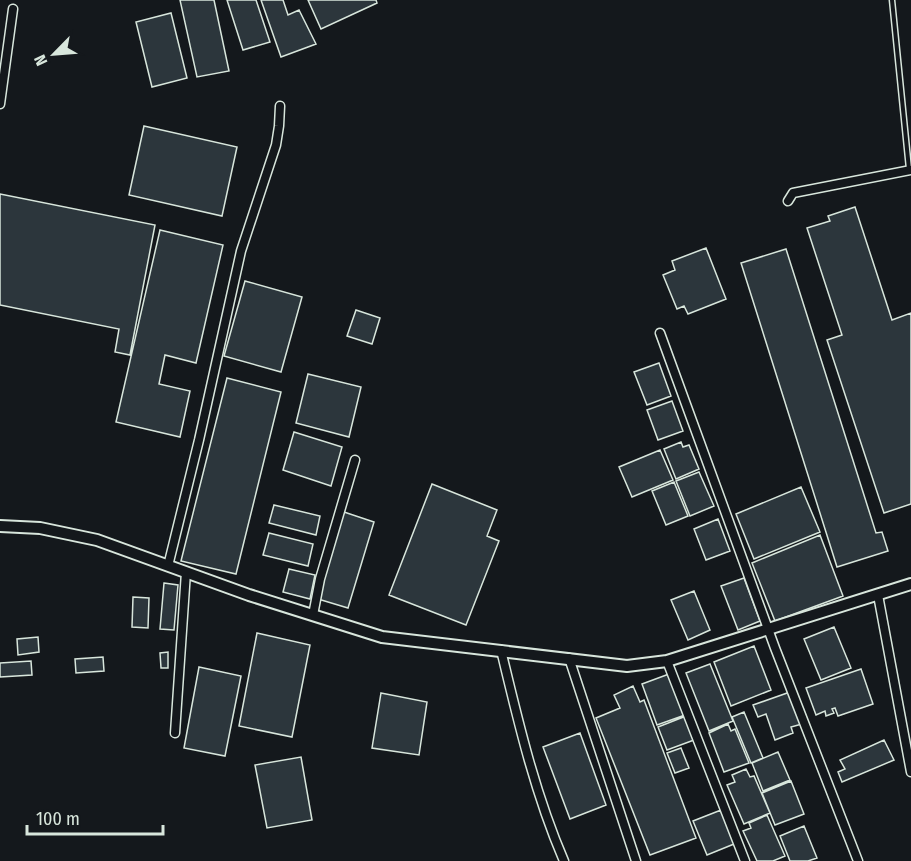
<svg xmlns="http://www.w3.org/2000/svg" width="911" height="861" font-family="'Fira Sans Condensed',sans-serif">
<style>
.building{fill:#2c363c;stroke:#d8e6dc;stroke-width:1.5}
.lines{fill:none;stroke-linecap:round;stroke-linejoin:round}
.service-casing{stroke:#d8e6dc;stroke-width:7}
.minor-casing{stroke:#d8e6dc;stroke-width:11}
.tertiary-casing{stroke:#d8e6dc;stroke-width:14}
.service{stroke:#14181c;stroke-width:4}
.minor{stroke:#14181c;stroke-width:8}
.tertiary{stroke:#14181c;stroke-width:10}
</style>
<rect width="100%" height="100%" fill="#14181c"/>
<!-- building -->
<path class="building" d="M180,0H214L229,71L197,77Z
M227,0H256L270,42L243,50Z
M261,0H283L288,15L299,10L316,44L281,57Z
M308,0H376L377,3L321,29Z
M171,13L187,78L152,87L136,22Z
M144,126L237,147L222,216L129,195Z
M0,194L155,225L130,355L115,352L119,329L0,305Z
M855,207L892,320L911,313V504L884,513L827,340L842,335L807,228L830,221L828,216Z
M160,230L223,245L196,363L165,355L159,384L190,391L180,437L116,422Z
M706,248L726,299L688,314L684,306L677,309L663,275L675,270L672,261Z
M786,249L876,533L882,532L888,551L837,567L741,263Z
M245,281L302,297L281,372L224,356Z
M356,310L380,318L372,344L347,336Z
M659,363L671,396L647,405L634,372Z
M308,374L361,387L349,437L296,423Z
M227,378L281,392L236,574L181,561Z
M672,401L683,431L658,440L647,410Z
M294,432L342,447L331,486L283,470Z
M681,442L683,447L689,445L699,469L676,479L664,449Z
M660,450L673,480L632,497L619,467Z
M699,472L714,506L690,516L676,481Z
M674,482L688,516L666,525L652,491Z
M432,484L497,510L487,536L499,541L466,625L389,595Z
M801,487L820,532L754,559L736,514Z
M274,505L320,516L316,535L269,523Z
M344,512L374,522L348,608L318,599Z
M718,519L730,551L706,560L694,529Z
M269,533L313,544L308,566L263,555Z
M820,535L843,596L775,621L752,563Z
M289,569L315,575L310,599L283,592Z
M744,578L760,621L738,630L721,586Z
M164,583L178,585L174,630L160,629Z
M694,591L710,630L688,640L671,600Z
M133,597L149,598L148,628L132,627Z
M834,627L851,668L821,680L804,639Z
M257,633L310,645L292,737L239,726Z
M38,637L39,652L18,655L17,639Z
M754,646L771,690L731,706L714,662Z
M168,652V668H161L160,653Z
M103,657L104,671L76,673L75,659Z
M31,661L32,675L0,677V663Z
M710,664L733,721L709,731L686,673Z
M199,667L241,676L225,756L184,748Z
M861,669L873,704L838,716L835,708L832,709L834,713L826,716L825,711L816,715L806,688Z
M669,674L685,715L657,725L642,684Z
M633,686L640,702L644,700L696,838L650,855L596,718L620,708L614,695Z
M790,692L802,724L791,727L793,733L775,740L766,714L758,717L753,705Z
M381,693L427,702L419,755L372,748Z
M744,712L763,758L751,763L732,717Z
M686,716L694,740L667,750L658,727Z
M728,724L731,731L735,729L749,763L724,772L709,733Z
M580,733L606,805L570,819L543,747Z
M884,740L894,760L842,782L838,772L845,769L840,760Z
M681,748L689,768L675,773L667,753Z
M778,752L790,780L763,791L752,763Z
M301,757L312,820L267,828L255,765Z
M746,769L750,777L754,776L770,813L744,824L727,785L735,782L732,775Z
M791,781L804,814L775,825L762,793Z
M721,810L734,844L707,855L693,821Z
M767,815L785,856L773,861H757L743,831L751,828L749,823Z
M804,826L817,858L808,861H790L780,836Z"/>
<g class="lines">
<defs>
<path id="service" d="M892,0L909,169"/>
<path id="minor" d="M0,104L13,9
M788,201L793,193L911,170
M660,333L775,648L858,861
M168,566L199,440L241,251L276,145L279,126L280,106
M878,595L911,772
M313,615L320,579L355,460
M501,650C518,721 535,794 564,861
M569,658L636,861
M667,661L745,861
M175,733L186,572"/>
<path id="tertiary" d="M0,526L40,528L97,540L249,595L382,637L627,666L667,661L911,584"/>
</defs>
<!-- service casing -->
<use href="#service" class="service-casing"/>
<!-- minor casing -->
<use href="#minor" class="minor-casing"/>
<!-- tertiary casing -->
<use href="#tertiary" class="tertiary-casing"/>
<!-- service -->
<use href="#service" class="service"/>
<!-- minor -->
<use href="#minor" class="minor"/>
<!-- tertiary -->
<use href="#tertiary" class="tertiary"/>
</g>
<!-- north arrow -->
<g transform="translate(54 54) rotate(245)" stroke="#14181c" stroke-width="4.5" paint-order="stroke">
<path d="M0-4.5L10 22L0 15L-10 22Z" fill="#d8e6dc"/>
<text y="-9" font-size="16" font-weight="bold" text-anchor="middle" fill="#d8e6dc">N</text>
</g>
<!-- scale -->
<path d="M27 825v9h136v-9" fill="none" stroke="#d8e6dc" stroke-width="3"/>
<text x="36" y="825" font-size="18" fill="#d8e6dc" stroke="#14181c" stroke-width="4.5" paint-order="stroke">100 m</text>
</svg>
